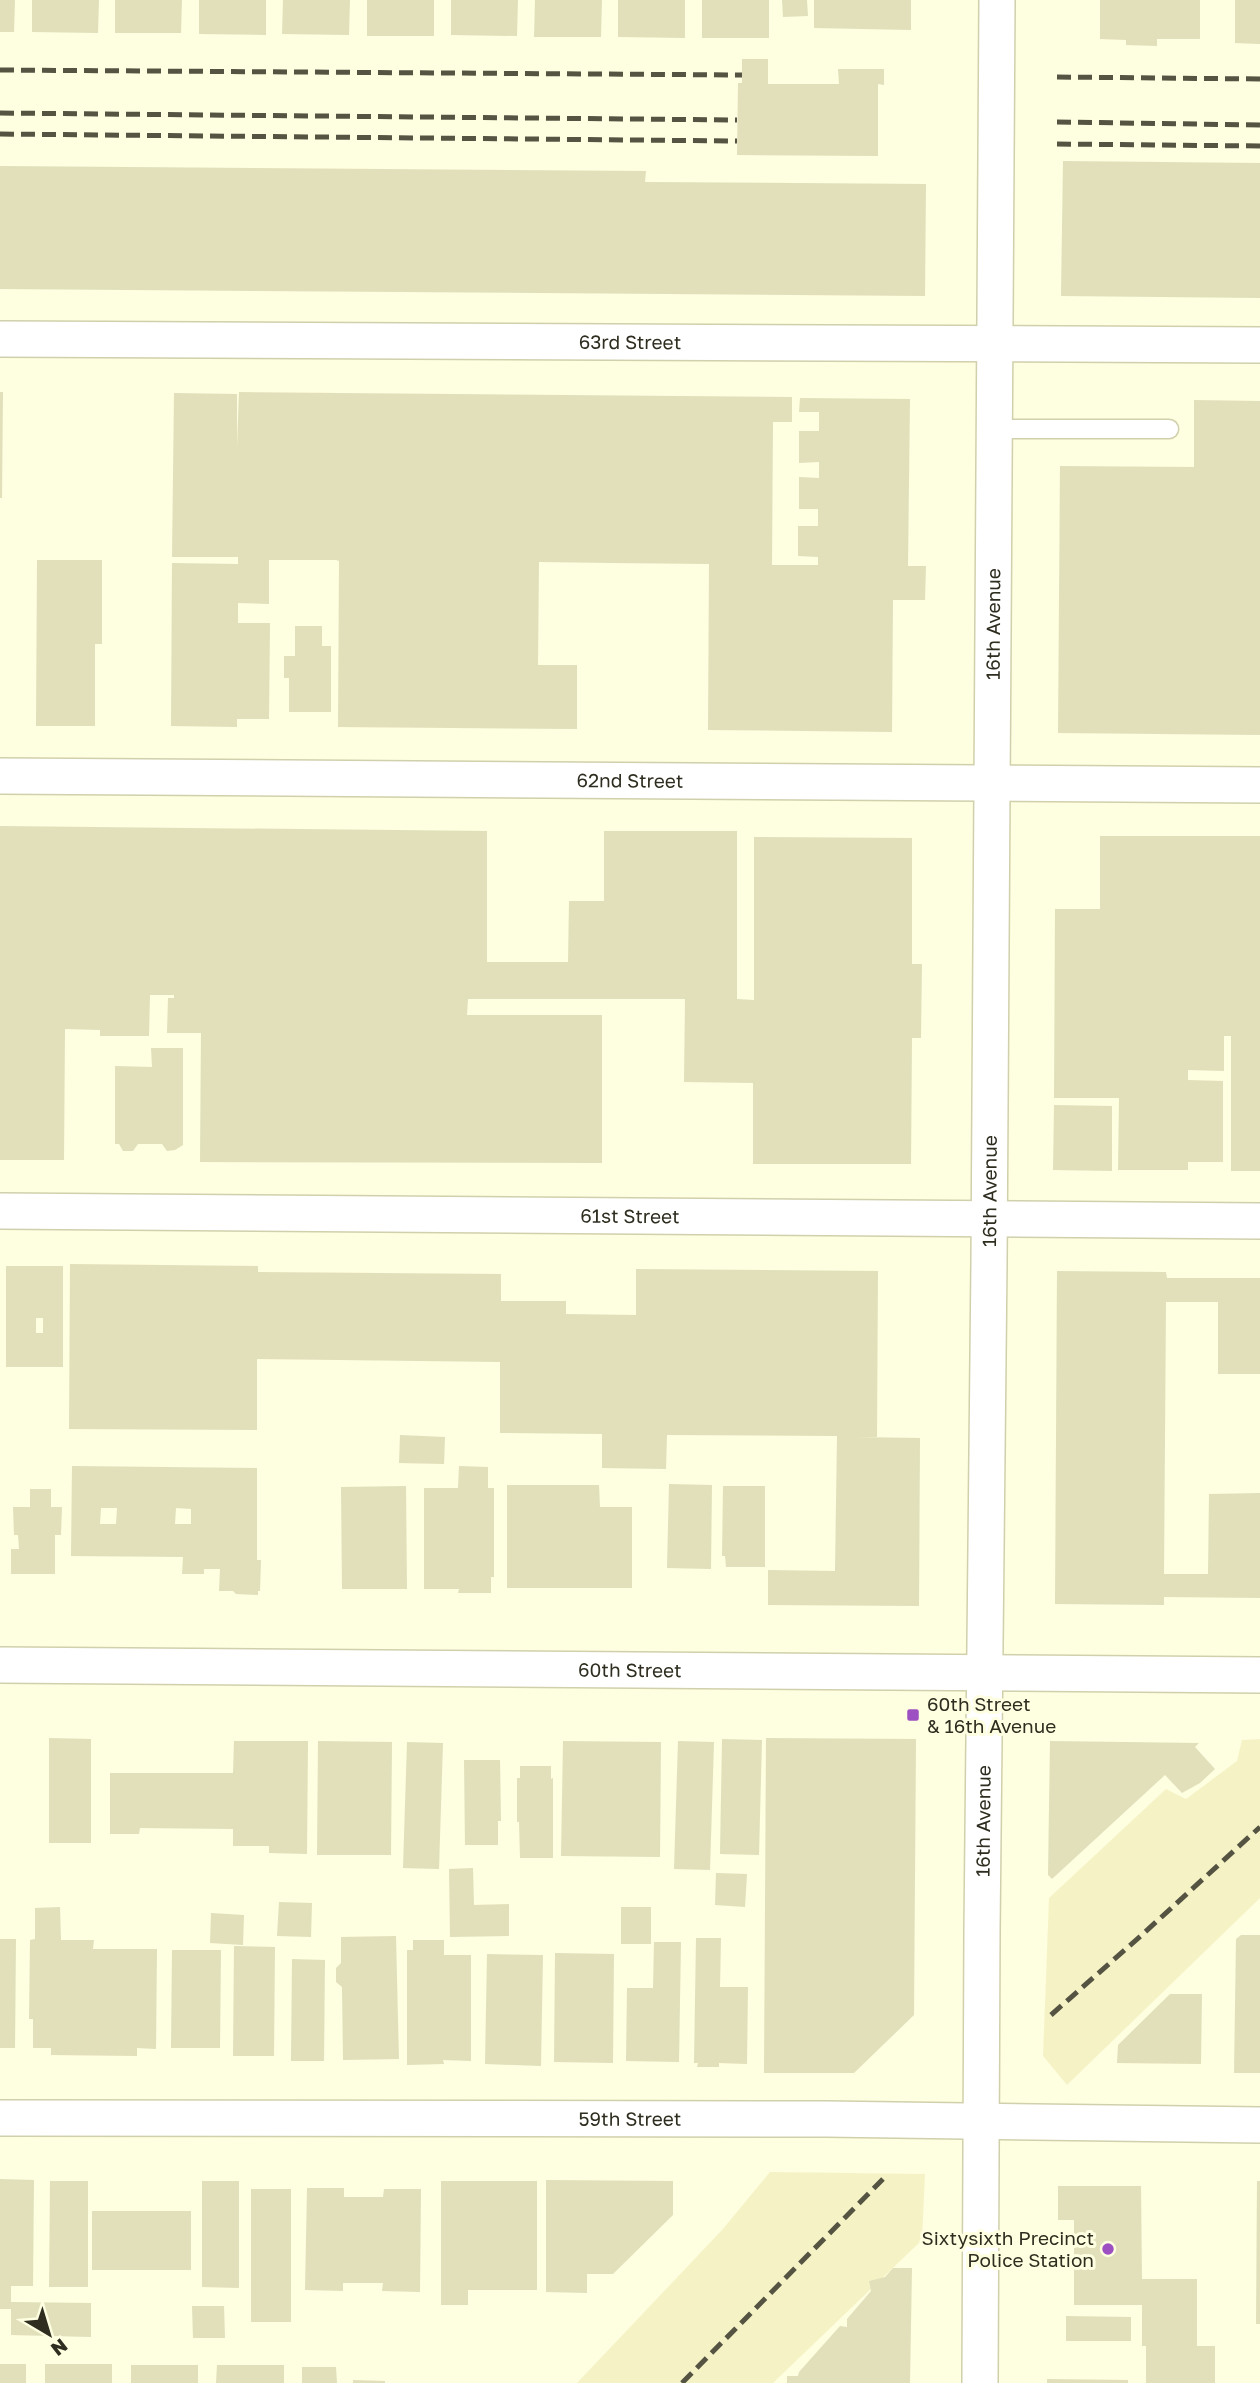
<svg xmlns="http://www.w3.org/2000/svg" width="1260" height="2383" font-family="'Golos Text',sans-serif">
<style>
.built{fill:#f5f3c6}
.building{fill:#e1e0bb;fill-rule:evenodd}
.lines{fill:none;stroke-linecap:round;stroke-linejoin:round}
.service-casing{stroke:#d1d0ac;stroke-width:21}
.minor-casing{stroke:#d1d0ac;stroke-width:38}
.service{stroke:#fff;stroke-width:18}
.minor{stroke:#fff;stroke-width:35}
.rail{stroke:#555443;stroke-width:5;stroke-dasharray:14 7;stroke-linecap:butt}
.poi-dot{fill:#9d50c1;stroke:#fefee0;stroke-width:2.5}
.labels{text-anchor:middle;stroke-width:6;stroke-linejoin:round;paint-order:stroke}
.street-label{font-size:19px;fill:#2e2d1f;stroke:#fefee0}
.poi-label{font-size:19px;fill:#2e2d1f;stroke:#fefee0;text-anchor:start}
</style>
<rect width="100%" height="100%" fill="#fefee0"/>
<!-- built -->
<path class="built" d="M1260,1739V1898L1067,2085L1043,2056L1049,1898L1166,1789L1186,1799L1237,1761L1242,1740Z
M770,2172L925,2174L922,2240L773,2383H577L722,2230Z"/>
<!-- building -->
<path class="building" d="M0,0H15L14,32H0Z
M32,0H99L98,33L32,32Z
M115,0H182L181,33H115Z
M199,0H266V35L199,34Z
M283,0H350L349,35L282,34Z
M367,0H434V36H367Z
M451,0H518L517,36L451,35Z
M535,0H602L601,37H534Z
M618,0H685V38L618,37Z
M702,0H769V38H702Z
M782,0H807L808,16L783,17Z
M814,0H911V30L814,28Z
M1100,0H1200V39H1157V46L1126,45V40L1100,39Z
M1235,0H1260V44L1235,43Z
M742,59H768V84H839L838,69H884V85L878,84V156L737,155L738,83H742Z
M1063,161L1260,163V298L1061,296Z
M0,166L646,171L645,182L926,184L925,296L0,289Z
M0,392H3L2,498H0Z
M239,392L792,397V422H773L772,565H818V557L798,556V526H818V509H799V477L819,478V462L799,463V431H819V412H799L800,398L910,399L908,566H926L925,600H893L892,732L708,730L709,564L612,563L539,562L538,665H577V729L338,727L339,561L336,560H269V604L238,603V623H270L269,719H237V727L171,726L172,563L238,564V557H172L174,393L237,394V447Z
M1194,400L1260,401V735L1058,733L1060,466L1194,467Z
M37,560H102V644H95V726H36Z
M295,626H322V646H331V712H289V678H284V656H295Z
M0,826L487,831V962H568L569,901H604V831H737V999L754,1000V837L912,838V964H922L921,1038H912L911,1164H753V1083L684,1082L685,999H468L467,1015H602V1163L200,1162L201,1033H167L168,998H174V995H150L149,1036H100V1030L65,1029L64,1160H0Z
M1100,836H1260V1171H1231V1036H1224V1071L1188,1070V1080L1223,1081V1162H1188V1170H1118L1119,1098H1054L1055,909H1100Z
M151,1048H183V1145L175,1150L167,1151L162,1144H138L133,1151H123L119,1144H115V1066L152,1067Z
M1054,1105L1112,1106V1171L1053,1170Z
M70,1264L258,1266V1272L501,1274V1301H566V1314L636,1315V1269L878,1271L877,1437H856L920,1438L919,1606L768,1605V1570L835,1571L837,1436L667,1435L666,1469L602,1468V1434L500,1433V1362L257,1359V1430L69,1429Z
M6,1266H63V1367H6ZM36,1318H43V1333H36Z
M1057,1271L1166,1272L1167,1278H1260V1374H1218V1302H1166L1164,1574H1208L1209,1494L1260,1493V1598L1164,1597V1605L1055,1604Z
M400,1435L445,1437L444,1464L399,1463Z
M72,1466L257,1468V1560H261L260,1591H258V1595L236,1594L233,1591H219L220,1569H204V1574H182L183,1557L71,1556ZM101,1508H117L116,1524H100ZM176,1508L191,1509V1524H175Z
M459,1466L488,1467V1488H494V1577H491V1593H458L459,1589H424V1488H458Z
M669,1484L712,1485L711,1569L667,1568Z
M507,1485H599L600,1507H632V1588H507Z
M406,1486L407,1589H342L341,1487Z
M723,1486H765V1567H726L725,1556H722Z
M30,1489H51V1507H62L61,1535H55V1574H11V1549H19L18,1535H14L13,1507H30Z
M49,1738L91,1739V1843H49Z
M766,1738L916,1739L914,2015L854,2073H764Z
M722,1739L762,1740L759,1855L720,1854Z
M234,1741H308L307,1854L269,1853V1846H233V1829L140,1828L139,1834H110V1773H233Z
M318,1741L392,1742L391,1855H317Z
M563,1741L661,1742L660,1857L561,1856Z
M678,1741L714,1742L710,1870L674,1869Z
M1050,1741L1199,1743L1195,1747L1215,1769L1200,1783L1182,1793L1165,1775L1052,1879L1048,1875Z
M407,1742L443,1743L439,1869L403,1868Z
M464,1760H500L501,1821H498V1845H465Z
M520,1766H551V1779L553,1778V1858H520L519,1822H517V1778H520Z
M473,1868L474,1905L509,1904V1936L450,1937L449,1869Z
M716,1873L747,1874L745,1907L715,1905Z
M279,1902L312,1903L311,1937L277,1936Z
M60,1907L61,1940H94L93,1949H157L156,2049L137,2048V2056L51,2055V2048H33V2019H29L30,1940L35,1939V1908Z
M621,1907H651V1944H621Z
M211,1913L244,1915L243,1945L210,1943Z
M1241,1935H1260V2073H1234L1236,1939Z
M396,1936L399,2059L343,2060L342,1987L336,1982V1968L341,1963V1937Z
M696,1938H721L720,1987H748L747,2064L719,2063V2067H697L698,2063H694Z
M0,1939H16L15,2048H0Z
M413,1940H444V1955H471V2061L443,2060L444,2064L407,2065V1950H413Z
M654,1942H681L679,2062L626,2061L627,1988H653Z
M234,1946L275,1947L274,2056H233Z
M172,1950H221L220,2048H171Z
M555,1953L614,1954L613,2063L554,2062Z
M487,1954L543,1955L541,2066L485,2064Z
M292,1959L325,1960L324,2061H291Z
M1170,1994H1202L1201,2064L1117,2063L1118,2045Z
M0,2179L34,2180L33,2286H11V2302L91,2303V2337L11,2335V2309H0Z
M546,2180L673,2181V2215L613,2274H587V2293L546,2292Z
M50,2181H88V2287H49Z
M202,2181H239V2288L202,2287Z
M441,2181H537V2290H468V2305H441Z
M1257,2181H1260V2324H1256Z
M1058,2186H1141L1142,2279H1197V2346H1215V2383H1146V2346H1142V2305H1074V2220H1058Z
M307,2188H344V2197H383L384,2189H421L420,2292L382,2291L383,2283H343V2291L305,2290Z
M251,2189H291V2322H251Z
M92,2211H191V2270H92Z
M893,2268H912L910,2383H787V2376H798L799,2372L840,2326L847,2327V2319L871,2291L869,2281L885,2277Z
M192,2306H224L225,2338H193Z
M1066,2316L1131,2317V2341H1066Z
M0,2364H26V2383H0Z
M45,2364H112V2383H45Z
M131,2365H198V2383H131Z
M217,2365H284V2383H216Z
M302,2367H336L337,2383H302Z
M1047,2379L1128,2380V2383H1047Z
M353,2380L385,2381V2383H353Z"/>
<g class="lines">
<defs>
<path id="service" d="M995,429H1169"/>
<g id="minor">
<path id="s1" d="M0,339L1260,345"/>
<path id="s2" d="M0,776L1260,785"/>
<path id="s3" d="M0,1211L1260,1221"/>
<path id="s4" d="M0,1665L1260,1675"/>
<path id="s5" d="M0,2118L826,2119L1260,2125"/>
<path id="s6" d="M980,2383L982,1930L989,1262L997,0"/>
</g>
</defs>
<!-- service casing -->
<use href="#service" class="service-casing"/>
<!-- minor casing -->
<use href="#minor" class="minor-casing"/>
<!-- service -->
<use href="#service" class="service"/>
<!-- minor -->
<use href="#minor" class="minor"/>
<!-- rail -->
<path class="rail" d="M0,70L742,75
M1057,77L1260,79
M0,113L737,120
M1057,122L1260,125
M0,134L737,141
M1057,144L1260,146
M1051,2015L1144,1933L1260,1827
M682,2383L883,2179"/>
</g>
<!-- markers -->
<g class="poi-dot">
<rect x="906" y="1708" width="14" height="14" rx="3.5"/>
<circle cx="1108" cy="2249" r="7"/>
</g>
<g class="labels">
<!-- street labels -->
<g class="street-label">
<text dy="7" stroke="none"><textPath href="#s1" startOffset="630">63rd Street</textPath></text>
<text dy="7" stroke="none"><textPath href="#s6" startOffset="1759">16th Avenue</textPath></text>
<text dy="7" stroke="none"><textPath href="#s2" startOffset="630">62nd Street</textPath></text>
<text dy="7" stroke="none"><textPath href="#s6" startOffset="1192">16th Avenue</textPath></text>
<text dy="7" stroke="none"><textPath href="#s3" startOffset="630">61st Street</textPath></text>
<text dy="7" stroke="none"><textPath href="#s4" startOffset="630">60th Street</textPath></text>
<text dy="7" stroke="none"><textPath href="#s6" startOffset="562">16th Avenue</textPath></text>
<text dy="7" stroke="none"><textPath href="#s5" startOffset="630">59th Street</textPath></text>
</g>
<!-- poi labels -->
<g class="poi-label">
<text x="927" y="1711">60th Street<tspan x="927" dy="22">&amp; 16th Avenue</tspan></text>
<text x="1094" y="2245" text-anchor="end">Sixtysixth Precinct<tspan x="1094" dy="22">Police Station</tspan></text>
</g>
</g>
<!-- north arrow -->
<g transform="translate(49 2334) rotate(142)" stroke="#fefee0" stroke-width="5" paint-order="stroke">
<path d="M0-5L12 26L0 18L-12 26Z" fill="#2e2d1f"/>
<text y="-10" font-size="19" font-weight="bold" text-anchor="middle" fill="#2e2d1f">N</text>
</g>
</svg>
